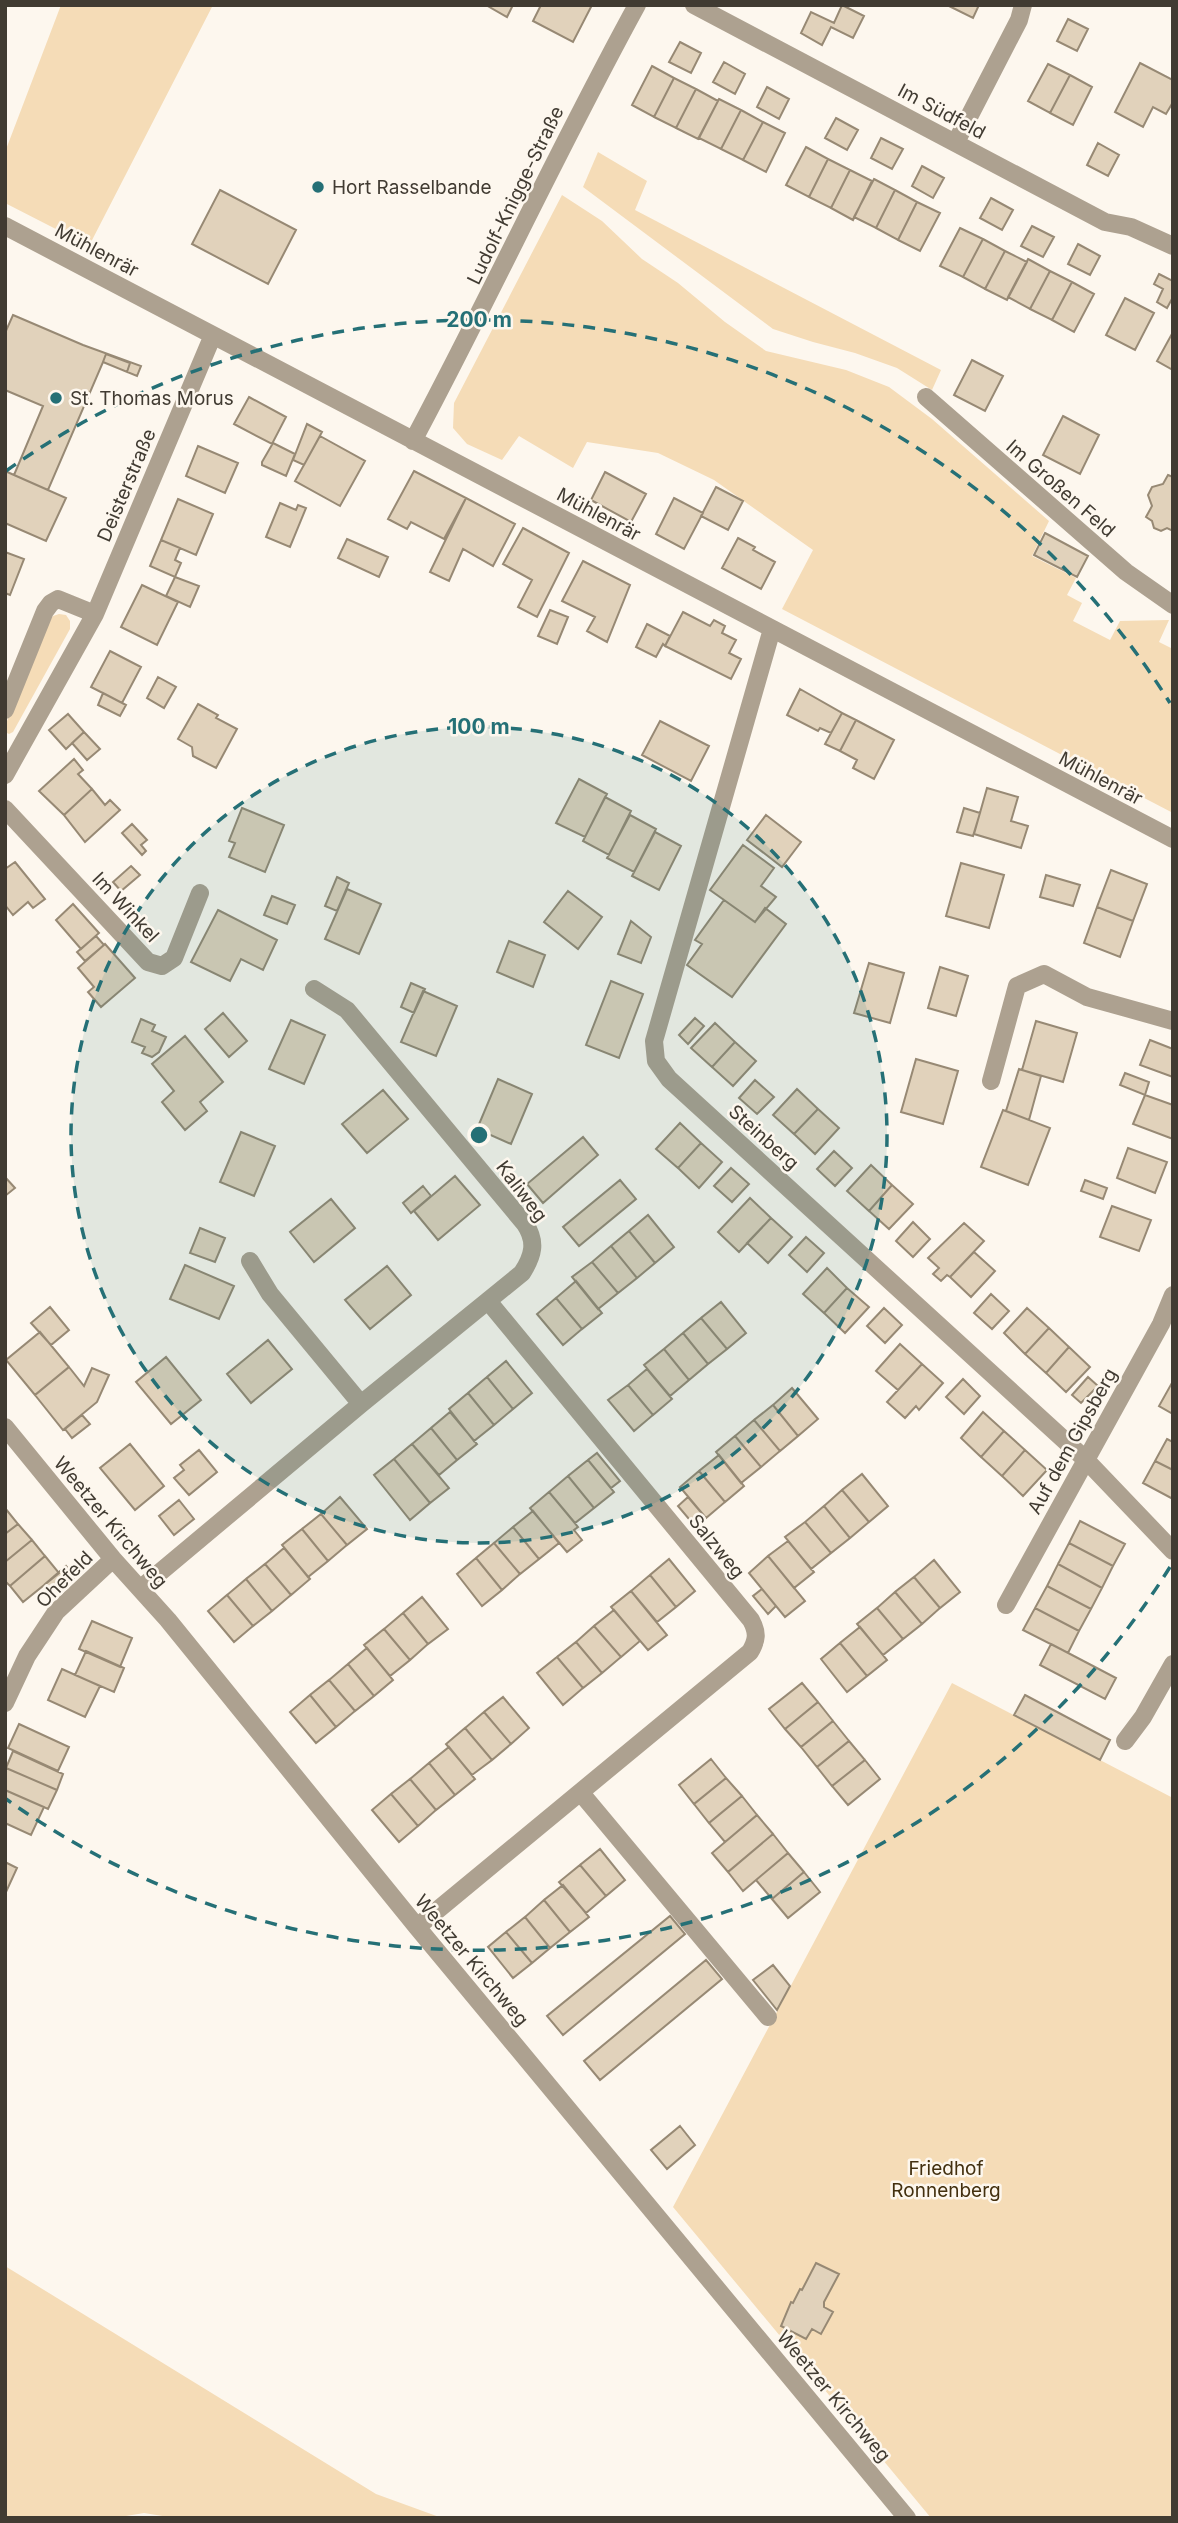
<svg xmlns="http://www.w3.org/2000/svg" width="1178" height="2523" font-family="Inter,sans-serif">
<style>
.green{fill:#f5dcb7}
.building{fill:#e1d2bb;stroke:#978974;stroke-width:2}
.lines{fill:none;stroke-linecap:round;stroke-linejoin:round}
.street{stroke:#ada190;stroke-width:18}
.ring{fill:none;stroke:#257076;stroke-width:3.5;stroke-dasharray:12 9}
.poi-dot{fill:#257076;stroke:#fdf7ee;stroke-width:2.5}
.labels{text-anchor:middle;stroke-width:5;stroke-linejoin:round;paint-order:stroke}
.street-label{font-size:19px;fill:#413b32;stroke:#fdf7ee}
.poi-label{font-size:19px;fill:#413b32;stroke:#fdf7ee;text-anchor:start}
.park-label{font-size:19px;fill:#43300f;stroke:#fdf7ee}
.centre{fill:#257076;stroke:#fdf7ee;stroke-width:3.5}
.ring-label{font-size:21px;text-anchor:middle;font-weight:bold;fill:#257076;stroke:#fdf7ee;stroke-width:5;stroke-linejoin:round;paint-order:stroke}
</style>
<rect width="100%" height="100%" fill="#fdf7ee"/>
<!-- green -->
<path class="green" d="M61,5H213L89,246L5,203V152Z
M598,152L647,181L635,210L941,370L932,390L897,368L855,353L813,342L773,329L583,187Z
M562,195L602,221L642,259L678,283L725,322L766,351L846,370L889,387L932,419L1049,521L1032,556L1076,578L1067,595L1082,603L1073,621L1110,640L1120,621L1169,620L1159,642L1173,649V813L782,609L813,550L714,480L658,453L587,442L573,468L519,436L502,460L467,444L453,428L454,403Z
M59,614L66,615L70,621V629L13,732L9,734L5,732V726L46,625L53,616Z
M952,1683L1173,1798V2518H931L673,2207Z
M5,2266L376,2494L442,2518H175L144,2513L114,2518H5Z"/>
<!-- building -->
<path class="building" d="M486,5H513L507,17Z
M541,5H592L573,42L533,21Z
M842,5L864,16L853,38L831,27L822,45L801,33L811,12L834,23Z
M947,5H979L973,18Z
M1068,19L1088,29L1077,51L1057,41Z
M680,42L701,53L691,73L669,62Z
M724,62L745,74L735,94L713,82Z
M1140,63L1173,80V102L1166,114L1153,107L1143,127L1115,112Z
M1048,64L1070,75L1050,113L1028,101Z
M652,66L674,78L654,117L632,105Z
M1070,75L1092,87L1073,125L1050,113Z
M674,78L696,89L676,128L654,117Z
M767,87L789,99L779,119L757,107Z
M696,89L718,101L698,139L676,128Z
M719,99L741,110L721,149L699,138Z
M741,110L763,122L743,160L721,149Z
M836,118L858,130L847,150L825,138Z
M763,122L785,133L766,172L743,160Z
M881,138L903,149L892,169L871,158Z
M1098,143L1119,155L1108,176L1087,165Z
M806,147L828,159L809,197L786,185Z
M828,159L850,170L831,208L809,197Z
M922,166L944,178L933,198L912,186Z
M850,170L872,181L853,220L831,208Z
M874,179L895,190L876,228L854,217Z
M220,190L296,230L268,284L192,244Z
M895,190L917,202L898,240L876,228Z
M991,198L1013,210L1002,230L980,218Z
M917,202L940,213L920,251L898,240Z
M1032,226L1054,237L1043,257L1021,246Z
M960,228L983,239L963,277L940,266Z
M983,239L1005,251L985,289L963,277Z
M1078,244L1100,256L1090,275L1068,264Z
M1005,251L1027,262L1007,300L985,289Z
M1028,259L1050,271L1030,309L1008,297Z
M1050,271L1072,282L1052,320L1030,309Z
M1159,274L1173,281V297L1167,308L1157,302L1163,289L1154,284Z
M1072,282L1094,294L1074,332L1052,320Z
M1125,298L1154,313L1135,350L1106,335Z
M13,315L83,345L141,366L137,376L103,362L48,490L14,475L43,406L5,390V333Z
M1173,332V370L1157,361Z
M106,354L130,363L127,372L103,362Z
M972,360L1003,376L985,411L954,395Z
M249,397L286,417L272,444L234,424Z
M1063,416L1099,435L1080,474L1043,455Z
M307,424L322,432L304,465L293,460Z
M320,436L365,461L340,506L295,481Z
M273,443L295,454L286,476L262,465V462Z
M198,446L238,463L225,493L186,476Z
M5,471L66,498L46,541L5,523Z
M414,471L466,498L444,539L411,522L407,529L388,519Z
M605,472L646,494L631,522L591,500Z
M1168,475L1173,477V531L1167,528L1161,531L1154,528L1152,521L1146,517L1152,506L1148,495L1152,487L1163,484Z
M716,487L743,501L728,530L701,516Z
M466,498L515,524L493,566L463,549L449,581L430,572Z
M674,498L703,513L684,549L656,534Z
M178,499L213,514L196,555L161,540Z
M280,503L296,510L298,505L306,508L290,547L266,537Z
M523,528L569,553L537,617L518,607L532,580L503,564Z
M1045,533L1088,556L1077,577L1034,555Z
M738,538L755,547L753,550L775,562L761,589L722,568Z
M347,539L388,557L379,577L338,558Z
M161,540L180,548L175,560L181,563L175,577L150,566Z
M5,552L24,559L10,595L5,593Z
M583,561L630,585L607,642L587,631L595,617L562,601Z
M175,577L199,586L190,607L166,596Z
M142,585L178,602L157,645L121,627Z
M550,610L568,617L557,644L538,636Z
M683,612L710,626L714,620L725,626L722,633L736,640L729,653L741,659L731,679L665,646Z
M647,624L670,636L665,646L663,644L656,657L636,647Z
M110,651L141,667L122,703L91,687Z
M158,677L176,687L164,708L147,698Z
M800,689L842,713L831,733L820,728L818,731L787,715Z
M103,693L126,705L120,716L98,705Z
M198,704L218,715L216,718L237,729L216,768L193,756L192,747L178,739Z
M842,713L856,720L840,751L825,744Z
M68,714L84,732L66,749L49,730Z
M856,720L894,740L874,779L853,768L857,760L840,751Z
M660,721L709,746L691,781L642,755Z
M84,732L100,749L87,760L72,743Z
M74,759L83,770L78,774L92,789L64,815L39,791Z
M579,779L607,794L585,837L556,823Z
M987,788L1018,797L1011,821L1028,826L1021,848L974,834Z
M92,789L105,805L110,800L120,810L85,842L64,815Z
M605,797L631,811L609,855L583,841Z
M242,808L284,825L265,872L229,857L235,843L229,841Z
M964,808L980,813L973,836L957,832Z
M630,815L656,829L634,872L607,858Z
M766,815L801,842L782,867L747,840Z
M132,824L147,840L141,845L146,851L142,855L122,833Z
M655,832L681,846L659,890L632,876Z
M743,845L774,868L761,886L776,897L755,922L710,890Z
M15,862L45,899L33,908L28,902L13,915L5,905V869Z
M961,863L1004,875L989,928L946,916Z
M131,866L140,875L121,891L113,882Z
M1111,870L1147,884L1133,921L1097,907Z
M1046,875L1080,885L1073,906L1040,897Z
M337,877L349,883L337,911L325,906Z
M347,889L381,904L359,954L325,939Z
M568,891L602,917L578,949L544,922Z
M272,896L295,905L287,924L264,915Z
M724,900L755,922L765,908L786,924L732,997L687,965L702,944L695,940Z
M73,904L99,933L81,949L56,920Z
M1097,907L1133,921L1120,957L1084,943Z
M218,910L277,940L263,970L241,959L230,981L191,962Z
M631,921L651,937L641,963L618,954Z
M96,936L104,945L85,961L77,952Z
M509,941L545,955L533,987L497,972Z
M105,944L135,978L101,1007L88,992L94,987L78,968Z
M869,963L904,973L890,1023L854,1013Z
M940,967L968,976L956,1016L928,1008Z
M611,981L643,994L619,1058L586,1045Z
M411,983L425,989L414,1013L401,1007Z
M423,991L457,1006L436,1056L401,1042Z
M223,1013L247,1041L229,1057L205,1029Z
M695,1018L704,1026L688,1044L679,1035Z
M141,1019L155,1025L152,1031L166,1037L159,1052L152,1057L142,1053L145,1047L132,1042Z
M291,1020L325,1035L304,1084L269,1069Z
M1036,1021L1077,1033L1063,1082L1022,1070Z
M715,1023L735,1042L712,1067L691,1048Z
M185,1036L223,1082L200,1102L207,1111L185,1130L162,1102L174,1091L152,1064Z
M1150,1040L1173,1049V1077L1140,1065Z
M735,1042L756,1061L733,1086L712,1067Z
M916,1059L958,1071L943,1124L901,1112Z
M1019,1069L1041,1076L1029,1120L1006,1111Z
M1125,1073L1149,1082L1145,1095L1120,1085Z
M498,1079L532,1094L511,1144L477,1129Z
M755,1080L774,1097L757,1114L739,1098Z
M797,1089L818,1109L794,1134L773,1115Z
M383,1090L408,1119L367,1153L342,1124Z
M1145,1095L1173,1105V1139L1133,1124Z
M818,1109L839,1128L815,1154L794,1134Z
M1003,1110L1050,1128L1028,1185L981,1167Z
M680,1123L701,1143L678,1168L656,1149Z
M241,1132L275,1146L254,1196L220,1182Z
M583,1137L598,1155L543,1203L527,1184Z
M701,1143L722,1162L699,1188L678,1168Z
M1128,1148L1167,1162L1155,1193L1117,1178Z
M834,1151L852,1168L835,1186L817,1169Z
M871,1165L892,1185L869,1211L847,1191Z
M731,1168L749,1184L732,1202L714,1186Z
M455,1176L480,1205L438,1240L414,1211Z
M5,1177L15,1188L5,1196Z
M620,1180L636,1199L579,1246L563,1227Z
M1085,1180L1107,1188L1103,1199L1081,1191Z
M892,1185L913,1204L889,1229L869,1211Z
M423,1186L431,1196L411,1213L403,1203Z
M750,1198L771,1218L739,1252L718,1232Z
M331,1199L355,1228L314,1262L290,1232Z
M1112,1206L1151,1220L1139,1251L1100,1237Z
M648,1215L674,1247L655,1263L629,1231Z
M771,1218L792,1237L768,1263L747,1243Z
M913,1222L930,1239L913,1257L896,1241Z
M964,1223L984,1241L950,1277L947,1275L941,1281L933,1274L939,1268L928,1258Z
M200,1228L225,1238L215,1262L190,1253Z
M629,1231L655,1263L637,1278L611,1246Z
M806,1237L824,1253L807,1272L789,1255Z
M611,1246L637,1278L618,1293L592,1262Z
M974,1252L995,1271L971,1297L950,1277Z
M592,1262L618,1293L598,1309L572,1277Z
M185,1265L234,1286L219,1319L170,1299Z
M387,1266L411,1295L370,1329L345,1300Z
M827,1268L847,1288L824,1313L803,1294Z
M576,1281L602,1313L582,1329L556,1298Z
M847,1288L869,1307L845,1333L824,1313Z
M991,1294L1009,1311L992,1329L974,1313Z
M556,1298L582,1329L563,1345L537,1314Z
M721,1302L746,1333L727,1349L701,1318Z
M50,1307L69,1330L51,1345L31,1323Z
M884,1308L902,1325L885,1343L867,1326Z
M1027,1308L1049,1328L1025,1354L1004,1333Z
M701,1318L727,1349L708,1364L683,1333Z
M1049,1328L1069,1347L1046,1373L1025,1354Z
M40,1332L69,1367L35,1395L6,1360Z
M683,1333L708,1364L689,1380L664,1349Z
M268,1340L292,1369L251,1403L227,1374Z
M900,1344L922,1364L898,1390L876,1371Z
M1069,1347L1090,1367L1066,1392L1046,1373Z
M664,1349L689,1380L670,1396L644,1365Z
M166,1357L201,1400L171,1424L136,1382Z
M506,1361L532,1393L513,1409L487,1377Z
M922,1364L943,1383L919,1410L916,1406L905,1418L887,1402Z
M69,1367L84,1386L92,1368L109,1375L97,1402L63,1430L35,1395Z
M647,1369L672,1399L653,1415L628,1385Z
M487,1377L513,1409L494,1425L468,1393Z
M1088,1377L1098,1386L1081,1403L1072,1395Z
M963,1379L980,1396L964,1414L946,1397Z
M1173,1381V1414L1159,1406Z
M628,1385L653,1415L634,1431L608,1400Z
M792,1388L818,1419L798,1436L773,1405Z
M468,1393L494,1425L474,1441L449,1409Z
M773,1405L798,1436L780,1451L754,1420Z
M450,1412L477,1444L457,1460L431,1428Z
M983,1412L1004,1431L981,1457L961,1438Z
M82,1415L90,1424L72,1438L65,1429Z
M754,1420L780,1451L761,1467L735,1436Z
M431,1428L457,1460L439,1475L412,1444Z
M1004,1431L1025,1450L1002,1476L981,1457Z
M735,1436L761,1467L741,1483L716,1452Z
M1167,1439L1173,1442V1470L1155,1461Z
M130,1444L164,1486L135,1510L100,1468Z
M412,1444L449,1488L430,1503L394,1459Z
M199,1450L217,1472L189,1495L174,1478L184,1470L180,1465Z
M1025,1450L1047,1470L1023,1496L1002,1476Z
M597,1453L620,1481L611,1488L588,1460Z
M719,1455L744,1486L725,1502L699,1471Z
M394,1459L430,1503L410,1520L374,1475Z
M588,1460L614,1492L594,1508L568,1476Z
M1155,1461L1173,1470V1499L1143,1483Z
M699,1471L725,1502L706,1518L680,1487Z
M862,1474L888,1506L869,1522L842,1490Z
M568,1476L594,1508L575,1523L549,1492Z
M842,1490L869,1522L850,1538L824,1506Z
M549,1492L578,1527L574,1530L582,1540L567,1552L530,1508Z
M340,1497L367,1529L347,1545L321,1514Z
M688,1497L705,1517L694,1525L678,1506Z
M179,1500L194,1519L174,1535L159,1516Z
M824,1506L850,1538L831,1553L805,1522Z
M5,1508L18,1524L5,1534Z
M533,1511L559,1543L539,1559L513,1527Z
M321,1514L347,1545L328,1561L302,1529Z
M1080,1521L1125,1544L1113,1566L1069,1543Z
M805,1522L831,1553L811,1569L785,1537Z
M18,1524L32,1540L5,1562V1534Z
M513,1527L539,1559L520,1574L494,1543Z
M302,1529L328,1561L308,1577L282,1545Z
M32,1540L45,1556L10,1586L5,1581V1562Z
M788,1541L814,1572L794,1588L768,1556Z
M494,1543L520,1574L502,1590L476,1558Z
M1069,1543L1113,1566L1102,1588L1058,1564Z
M284,1548L310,1579L291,1595L265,1564Z
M45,1556L59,1573L23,1602L10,1586Z
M768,1556L805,1601L785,1617L749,1573Z
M476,1558L502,1590L482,1606L457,1574Z
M669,1559L695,1591L676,1607L650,1575Z
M934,1560L960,1592L940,1608L914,1577Z
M265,1564L291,1595L272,1611L246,1579Z
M1058,1564L1102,1588L1091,1609L1047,1586Z
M66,1566L75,1577L54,1595L45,1584Z
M650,1575L676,1607L657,1622L631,1591Z
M914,1577L940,1608L922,1624L895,1592Z
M246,1579L272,1611L253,1626L227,1595Z
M1047,1586L1091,1609L1079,1631L1035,1608Z
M762,1589L776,1606L768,1614L753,1596Z
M631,1591L667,1635L648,1650L611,1607Z
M895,1592L922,1624L903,1639L877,1608Z
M227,1595L253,1626L234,1642L208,1611Z
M422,1597L448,1629L428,1644L403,1613Z
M877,1608L903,1639L883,1655L857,1624Z
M1035,1608L1079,1631L1068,1653L1023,1630Z
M614,1610L640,1641L621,1657L594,1626Z
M403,1613L428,1644L410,1660L384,1629Z
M92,1621L132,1638L120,1667L79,1649Z
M594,1626L621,1657L602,1673L576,1642Z
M860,1627L887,1660L867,1676L840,1643Z
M384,1629L410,1660L390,1676L364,1645Z
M576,1642L602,1673L583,1688L557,1657Z
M840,1643L867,1676L847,1692L821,1659Z
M1051,1644L1116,1678L1105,1699L1040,1665Z
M367,1648L393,1680L374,1696L348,1664Z
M86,1651L124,1668L114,1692L75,1675Z
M557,1657L583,1688L563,1705L537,1673Z
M348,1664L374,1696L355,1711L329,1680Z
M62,1669L100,1686L85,1717L48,1700Z
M329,1680L355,1711L336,1727L310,1695Z
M802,1683L818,1702L785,1729L769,1709Z
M310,1695L336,1727L316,1743L290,1712Z
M1025,1695L1110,1740L1100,1760L1014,1715Z
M503,1697L529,1728L511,1744L484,1712Z
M818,1702L833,1721L801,1747L785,1729Z
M484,1712L511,1744L492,1760L465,1728Z
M833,1721L849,1741L817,1767L801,1747Z
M19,1724L69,1747L58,1771L8,1748Z
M465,1728L492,1760L472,1775L446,1744Z
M849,1741L865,1760L832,1786L817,1767Z
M449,1747L475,1779L455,1795L429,1763Z
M13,1751L63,1774L57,1790L6,1768Z
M711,1759L726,1778L694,1804L679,1785Z
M865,1760L880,1779L848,1805L832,1786Z
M429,1763L455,1795L436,1810L410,1779Z
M6,1768L57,1790L48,1809L5,1790Z
M726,1778L742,1796L709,1823L694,1804Z
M410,1779L436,1810L418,1826L391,1794Z
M5,1790L44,1807L31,1835L5,1823Z
M391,1794L418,1826L399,1842L372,1810Z
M742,1796L757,1815L725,1842L709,1823Z
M757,1815L773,1834L728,1872L712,1853Z
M773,1834L788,1853L743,1891L728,1872Z
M600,1849L625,1880L606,1896L580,1865Z
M788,1853L804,1872L772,1899L756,1880Z
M5,1862L17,1868L6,1892L5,1891Z
M580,1865L606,1896L586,1913L559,1882Z
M804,1872L820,1892L788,1918L772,1899Z
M563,1885L589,1917L570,1932L544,1900Z
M544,1900L570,1932L550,1948L525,1917Z
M670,1916L685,1934L563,2035L547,2016Z
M525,1917L550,1948L532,1963L506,1932Z
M506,1932L532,1963L513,1978L488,1947Z
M706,1960L722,1979L600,2080L584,2061Z
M773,1965L790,1986L777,2010L753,1980Z
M680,2126L695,2145L667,2169L651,2150Z
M816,2263L839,2274L824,2302V2307L833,2312L821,2334L812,2329L806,2339L781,2326L791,2302L793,2303L800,2289L802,2290Z"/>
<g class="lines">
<!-- street -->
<path class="street" d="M694,5L1105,222L1131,227L1173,246
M956,142L1019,20L1023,5
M5,226L1173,839
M926,397L1126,572L1173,605
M413,441C490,297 558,149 637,5
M772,629L654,1041L656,1061L669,1079L1085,1459L1173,1551
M5,710L45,611L51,603L58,599L95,614
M5,775L95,614L213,335
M5,809L148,962L162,966L174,958L200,893
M991,1081L1017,986L1044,974L1087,997L1173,1021
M250,1261L270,1294L361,1404
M5,1427L113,1559L168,1620L417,1927L907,2518
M140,1589L361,1404L522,1273C533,1256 537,1242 525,1224L347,1010L314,989
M1006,1605L1161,1324L1173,1295
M5,1703L27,1656L56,1612L113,1559
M1125,1741L1143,1717L1173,1664
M581,1793L768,2017
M417,1927L750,1652C757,1640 758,1633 751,1620L488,1301"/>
</g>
<!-- distance rings -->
<circle cx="479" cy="1135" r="408" fill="#257076" fill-opacity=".12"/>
<g class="ring">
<circle cx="479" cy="1135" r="408"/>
<path d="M1170 1567A815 815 0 0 1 6 1799M6 471A815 815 0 0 1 1170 703"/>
</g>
<!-- markers -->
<g class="poi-dot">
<circle cx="318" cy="187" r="7"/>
<circle cx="56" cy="398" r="7"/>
</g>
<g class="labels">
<!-- street labels -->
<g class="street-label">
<text transform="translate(942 111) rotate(28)" y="7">Im Südfeld</text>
<text transform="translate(515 195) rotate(-64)" y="7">Ludolf-Knigge-Straße</text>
<text transform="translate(97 250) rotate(28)" y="7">Mühlenrär</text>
<text transform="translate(126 485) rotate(-67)" y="7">Deisterstraße</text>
<text transform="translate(1061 488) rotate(41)" y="7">Im Großen Feld</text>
<text transform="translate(599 514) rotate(28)" y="7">Mühlenrär</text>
<text transform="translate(1101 778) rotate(28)" y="7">Mühlenrär</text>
<text transform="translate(126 907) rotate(47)" y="7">Im Winkel</text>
<text transform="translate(764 1137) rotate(42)" y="7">Steinberg</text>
<text transform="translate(522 1191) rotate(53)" y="7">Kaliweg</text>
<text transform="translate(1072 1441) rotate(-61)" y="7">Auf dem Gipsberg</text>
<text transform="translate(111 1522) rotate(50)" y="7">Weetzer Kirchweg</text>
<text transform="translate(717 1546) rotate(51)" y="7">Salzweg</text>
<text transform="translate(64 1579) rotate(-45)" y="7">Ohefeld</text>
<text transform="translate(472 1960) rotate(50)" y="7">Weetzer Kirchweg</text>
<text transform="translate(834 2396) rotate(50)" y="7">Weetzer Kirchweg</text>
</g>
<!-- poi labels -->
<g class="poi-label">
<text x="332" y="194">Hort Rasselbande</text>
<text x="70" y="405">St. Thomas Morus</text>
</g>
<!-- park labels -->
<g class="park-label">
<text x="946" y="2175">Friedhof<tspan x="946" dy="22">Ronnenberg</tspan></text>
</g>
</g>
<circle cx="479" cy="1135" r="10" class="centre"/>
<g class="ring-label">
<text x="479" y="327">200 m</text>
<text x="479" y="734">100 m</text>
</g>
<!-- border -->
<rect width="1178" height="2523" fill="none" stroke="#413b32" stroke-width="14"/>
</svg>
